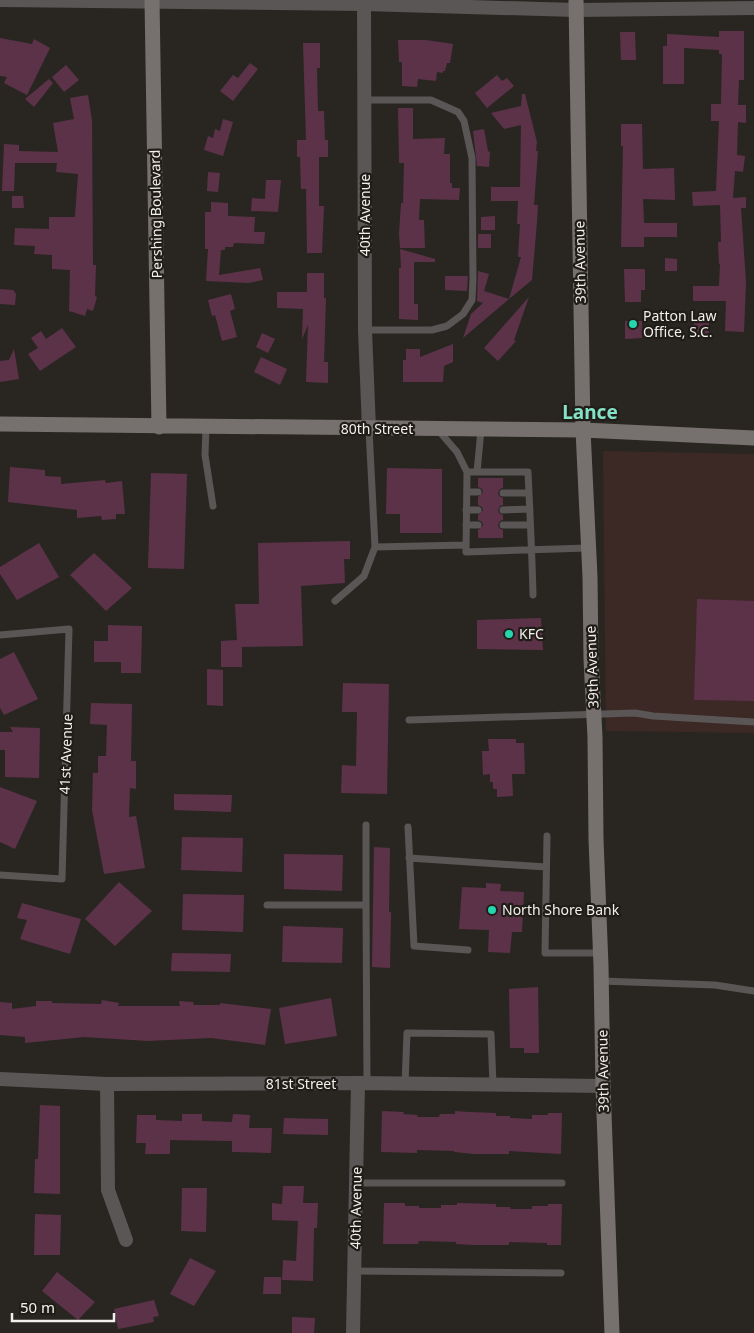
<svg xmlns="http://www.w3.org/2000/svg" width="754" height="1333" font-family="'Noto Sans',sans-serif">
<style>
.commercial{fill:#3c2825}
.building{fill:#5c3249}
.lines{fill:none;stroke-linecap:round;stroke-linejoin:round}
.lane{stroke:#595655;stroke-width:7}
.street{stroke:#595655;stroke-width:14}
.secondary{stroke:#76716e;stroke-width:15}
.poi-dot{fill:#24d5ae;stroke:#201c17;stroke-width:2}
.labels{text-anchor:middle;stroke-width:4.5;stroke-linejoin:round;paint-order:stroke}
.street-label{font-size:14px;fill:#f2efec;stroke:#201c17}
.poi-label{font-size:14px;fill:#f2efec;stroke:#201c17;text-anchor:start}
.district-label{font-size:19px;font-weight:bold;fill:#84e3c7;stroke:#201c17}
</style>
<rect width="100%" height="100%" fill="#292621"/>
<!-- commercial -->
<path class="commercial" d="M603,451L754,454V733L606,731Z"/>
<!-- building -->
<path class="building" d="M719,31H744V80H739L738,105H746V123L738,122L737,155L745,156L743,172L735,171L733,198L746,197V208H741L746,282L744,332L725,331L726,301H693V286H719L720,264H719L718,242H721L720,205L693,206L692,192L716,191L719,121H711V104H721L722,54H719V50L684,48V84H663V46H667V34L719,37Z
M620,32H635L636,60H621Z
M0,38L32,44L34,39L50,48L27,95L4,83L7,77L0,76Z
M398,40H426L453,44L450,63H447L445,71H443V73L437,72L436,81L418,79L417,87L402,86V62H399Z
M303,43H320V68H317L318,111H324L325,140H328V157H319V206H324L322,253H307L306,189H301L300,157H297V140H306Z
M250,63L258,69L233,101L220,91L233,75L238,78Z
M66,65L79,80L64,92L52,77Z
M497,75L502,81L507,78L514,86L487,108L475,93Z
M49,79L53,83L34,107L25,99Z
M522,94H525L537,142L536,151H538L534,205H538L537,222L532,280L509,299L521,257H518L520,224H517L518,201H491V187H520L521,125L504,129L491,113L521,106Z
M88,95L92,120L93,265H96L95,296L97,297L93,311L87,309L85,316L69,311L70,270L52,269V255L34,254L35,246L14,245L15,228L49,229V217H75L78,174L56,172L57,163H15L14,191H2L4,144L19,145V151L58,152L53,123L74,119L70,98Z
M398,108H413V139L445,138L444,154H450V183H452V188H460L459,200L420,199L419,220H424L425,248H400L399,234L401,203H403L404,163H399Z
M223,119L233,122L223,156L204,150L208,136L213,138L215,129L220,131Z
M621,124H642L643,169L674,168L675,200L643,199L644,223H677V237H644V247H621L623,146H621Z
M484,129L488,151L490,152L489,167L477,166L473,131Z
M208,172L220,173L218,192L207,191Z
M266,180H281L278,212L251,211L252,198L265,199Z
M12,196H23L24,208H12Z
M211,202L228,203V216L255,217L254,232H265L264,244L234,243L233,247H225V250H221L219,275L260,268L263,280L248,283L206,281L208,249H205V212H211Z
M495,216V230H481V217Z
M478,234H491V248H478Z
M400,249L435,259V262H414V304H418V320L399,319V268H401Z
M665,258L677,259V271H665Z
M624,269H645V290H641V302H625Z
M478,271L489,274L484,291L509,299L463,338L471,314L483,303L477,301Z
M307,273H324V298H326L324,362H328V383L306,382L308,325L302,339L303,309L277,308V292H307Z
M445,276H468L467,291L445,290Z
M0,289L13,290L16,294L15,305L0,304Z
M231,294L235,309L230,311L237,337L222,341L215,315L212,316L208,300Z
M529,297L514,340L516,341L498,361L484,348Z
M625,321H642V338L625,339Z
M694,322H709V336H694Z
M62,328L76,347L40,371L28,354L38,348L31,338L41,331L46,339Z
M262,333L275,339L268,353L256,347Z
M453,344V362L444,366L443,382H403V360H406V349H420V357Z
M14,349L19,379L0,382V361L9,360Z
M261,357L287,369L280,385L254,372Z
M10,467L45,470V476L61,477V484L105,480L106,483L122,481L125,514H116V519L102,520L101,516L77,518V510L8,502Z
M387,468L442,469V533H400V514H386Z
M151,473L187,474L184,569L148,568Z
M478,478H503V488L500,489L498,493L499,496L503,498V505L500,506L498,510L499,513L503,515V520L500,521L498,525L499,528L503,530V538H478V530L483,525L482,522L478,520V515L483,510L482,507L478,505V497L483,492L482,489L478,487Z
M350,541V559H344L345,583L301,586L303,646L242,647V667H221V641L237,640L235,604H259L258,543Z
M39,543L59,577L17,600L0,574V567Z
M94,553L132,588L106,611L70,575Z
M697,599L754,601V701L694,700Z
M541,618L543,650L477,649V620Z
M108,625L142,626L141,673H121V662H94V641H108Z
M14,652L38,699L4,715L0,708V659Z
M207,669L223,670V706L207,705Z
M343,683L389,684L387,794L341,793L342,765L356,766L357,712H342Z
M91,703L132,704L131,761H136V789L130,788L129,817L136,816L145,868L104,874L92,810L93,773H98V756H106L107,725L90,724Z
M10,727L40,728L39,778L5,777V750H0V732H13Z
M488,739H516V743H524L525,774H512L513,796L497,797V789H493V782H490V774L483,775L482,751H489Z
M0,787L37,801L15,849L0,842Z
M174,794L232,795L231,812L174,810Z
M182,837L243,838L242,872L181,870Z
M374,847L390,848L389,912H391L390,968L372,967Z
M284,854L343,855L342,891L284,889Z
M119,882L152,911L115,946L85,919Z
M486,883L501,884L500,891L524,892L522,932H512L510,953L488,952L489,930L459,929L462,887L486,888Z
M183,894L244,895L243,932L182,930Z
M22,903L81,919L70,954L20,939L27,920L17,918Z
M283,926L343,928L342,963L282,962Z
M172,953L231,954L230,972L171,971Z
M538,987L539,1053H524V1048H510L509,989Z
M331,998L337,1036L285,1044L279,1008Z
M102,1000L119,1003L118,1006H180L179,1001L193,1002L194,1005H220V1003L271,1009L265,1045L211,1038L148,1041L84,1037L25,1043V1037L0,1035V1002L12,1003V1009L36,1006V1001H52V1003L101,1004Z
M40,1105L60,1106V1194L34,1193L35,1159H38Z
M382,1111L404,1112L403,1114L418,1115L417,1117H439L440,1114H455V1111L469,1112L496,1113V1116H510V1118L532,1119V1115H548V1113H562L561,1154L509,1151V1154H474L454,1152V1151L417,1150V1153L381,1152Z
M182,1114H202V1121L232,1122L233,1114L250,1115L249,1128H272L271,1153L232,1152V1141L170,1140V1154H145L146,1143H136L137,1115H156V1120L182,1121Z
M284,1118L328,1119V1135L283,1134Z
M283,1186H304L303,1203H318L317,1228H314L313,1281L282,1280L283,1260L296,1261L298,1221L272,1220V1203L282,1204Z
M182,1188H207L206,1232L181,1231Z
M384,1203H405V1206H419V1208H441V1205H457V1203L496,1204V1207H510V1209H532V1206H548V1204H562L561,1245H547V1243L509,1242V1245H474L456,1244V1242L419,1241L418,1244H383Z
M35,1214L61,1215L60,1255H34Z
M190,1258L216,1271L194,1306L170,1294Z
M57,1272L95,1302L78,1320L42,1291Z
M264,1277H281V1294H263Z
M154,1300L159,1316L153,1317L154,1322L118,1329L114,1309Z
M292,1317L315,1318L314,1333H292Z"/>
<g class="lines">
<!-- lane -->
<path class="lane" d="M364,100H431L458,112L464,121L472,158L473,279L472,300L463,314L447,326L432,330H365
M206,427L205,455L213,506
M438,430L457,452L467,472
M477,472L481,430
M467,492H478
M503,493H529
M466,510H478
M503,510L530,509
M466,525H478
M503,525H530
M375,547L466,545
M533,595C532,554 530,513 528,472H467L466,552L588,548
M335,601L364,576L375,547L369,429
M0,635L69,629L62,879L0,875
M409,720L635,713L653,716L754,722
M408,827L414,946L468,950
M547,836L545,953H601
M409,858L546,867
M267,905H366L367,1084
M366,905V825
M601,981L715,985L754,991
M405,1084L407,1033L491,1034L493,1085
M356,1183H562
M354,1271L561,1273"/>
<!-- street -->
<path class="street" d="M0,0L364,4L576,10L754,8
M364,0L365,330L369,429
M0,1079L107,1084L358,1083L603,1086
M107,1084L108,1190L126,1240
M353,1333L358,1083"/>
<!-- secondary -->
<path class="secondary" d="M152,0L159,427
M576,0L583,430L590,577L591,659L595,737L596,839L601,966L603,1086L612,1333
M0,424L583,430L754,438"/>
</g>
<!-- markers -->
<g class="poi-dot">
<circle cx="633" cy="324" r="5"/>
<circle cx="509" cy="634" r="5"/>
<circle cx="492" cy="910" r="5"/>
</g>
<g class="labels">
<!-- street labels -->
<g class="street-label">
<text transform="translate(156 214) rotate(-91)" y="5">Pershing Boulevard</text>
<text transform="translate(365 215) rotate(-90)" y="5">40th Avenue</text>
<text transform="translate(580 262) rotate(-91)" y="5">39th Avenue</text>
<text x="377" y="434">80th Street</text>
<text transform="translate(592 667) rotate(-92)" y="5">39th Avenue</text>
<text transform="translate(66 754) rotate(-88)" y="5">41st Avenue</text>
<text transform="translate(603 1071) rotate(-91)" y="5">39th Avenue</text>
<text x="301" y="1089">81st Street</text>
<text transform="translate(356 1208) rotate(-89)" y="5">40th Avenue</text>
</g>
<!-- poi labels -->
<g class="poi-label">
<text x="643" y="321">Patton Law<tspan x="643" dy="16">Office, S.C.</tspan></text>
<text x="519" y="639">KFC</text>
<text x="502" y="915">North Shore Bank</text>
</g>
<!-- district labels -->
<g class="district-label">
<text x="590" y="419">Lance</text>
</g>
</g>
<!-- scale -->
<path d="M12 1313v8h102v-8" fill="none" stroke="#f2efec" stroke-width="2.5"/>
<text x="20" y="1313" font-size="15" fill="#f2efec" stroke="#201c17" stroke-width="4" paint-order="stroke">50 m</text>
</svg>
